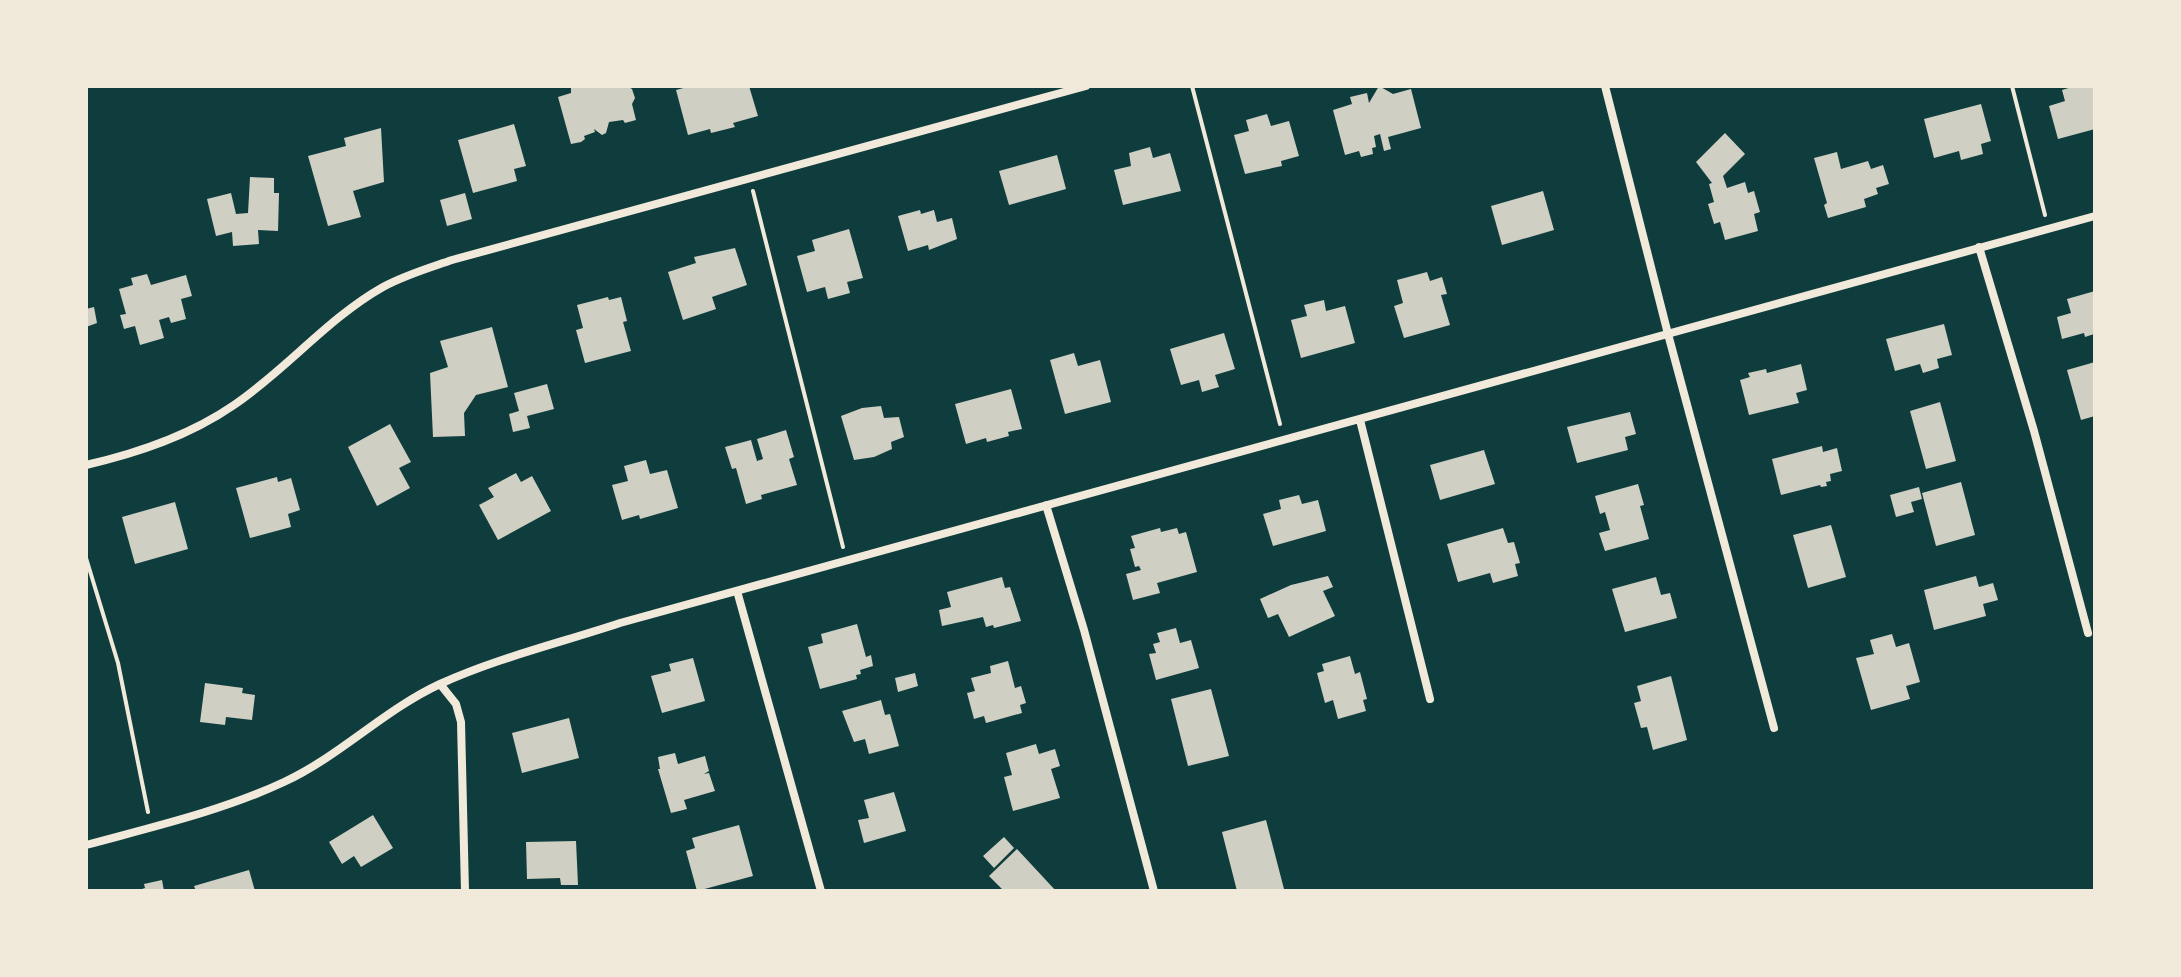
<svg xmlns="http://www.w3.org/2000/svg" width="2181" height="977" font-family="Literata,serif">
<style>
.building{fill:#cfcfc3}
.lines{fill:none;stroke-linecap:round;stroke-linejoin:round}
.path{stroke:#f1e9da;stroke-width:4}
.minor{stroke:#f1e9da;stroke-width:8}
</style>
<rect width="100%" height="100%" fill="#0f3d3e"/>
<!-- building -->
<path class="building" d="M571,86H627L632,89L635,98L632,104L636,120L625,123L623,120L609,122L606,133L602,135L594,129L595,132L584,136L585,139L581,142L571,144L558,97L571,93Z
M691,86H749L758,116L733,123L735,127L711,133L710,129L688,135L676,90Z
M1379,86L1393,94L1411,89L1421,128L1388,137L1391,149L1384,151L1380,134L1374,136L1376,147L1372,148L1373,154L1361,157L1359,151L1345,155L1333,110L1352,104L1350,97L1367,93L1369,103Z
M2075,86H2095V129L2058,139L2049,106L2065,101L2062,90Z
M1981,104L1991,141L1981,144L1983,154L1961,160L1959,151L1934,158L1924,119Z
M1267,114L1271,126L1289,121L1299,156L1281,161L1282,166L1245,174L1234,135L1249,131L1246,120Z
M514,124L526,166L514,169L517,181L473,193L458,140Z
M381,128L384,182L353,191L361,217L328,226L308,156L346,146L344,138Z
M1725,133L1745,154L1723,176L1727,188L1745,182L1748,193L1754,191L1760,212L1754,214L1758,231L1725,240L1720,222L1714,224L1708,204L1714,202L1709,184L1712,183L1696,162Z
M1150,147L1153,158L1170,153L1181,191L1123,205L1114,170L1131,166L1129,153Z
M1837,152L1841,169L1868,161L1871,169L1883,165L1889,184L1876,188L1878,194L1864,199L1866,207L1828,218L1824,205L1827,203L1814,158Z
M1057,155L1066,189L1009,205L999,171Z
M250,177L274,178V193H279L278,231L258,230L259,244L233,246L232,232L216,236L207,199L231,193L236,214L248,213Z
M1543,191L1554,230L1502,245L1491,206Z
M465,193L472,219L447,226L440,200Z
M920,210L921,214L934,210L937,222L952,218L957,239L929,250L928,245L908,251L898,216Z
M849,229L863,278L847,282L850,293L828,299L825,287L807,292L797,256L815,251L812,240Z
M735,248L747,285L712,297L716,309L683,320L668,272L696,263L694,257Z
M1427,272L1430,281L1442,277L1447,294L1441,295L1450,325L1404,338L1394,306L1403,303L1397,280Z
M147,274L151,285L186,275L192,296L181,299L186,319L171,323L169,317L159,320L164,338L140,345L135,326L124,329L120,315L126,314L119,289L133,285L131,278Z
M2095,291L2094,334L2085,337L2084,333L2062,339L2057,317L2071,313L2067,299Z
M608,297L609,300L621,297L627,321L623,322L631,351L585,363L576,330L583,328L577,305Z
M1324,300L1326,311L1345,306L1355,343L1301,358L1291,320L1307,316L1304,305Z
M94,307L97,323L86,327V309Z
M1944,324L1952,355L1937,359L1939,368L1923,373L1920,364L1895,371L1886,339Z
M492,327L508,387L476,395L464,413L465,436L433,437L430,373L448,367L440,341Z
M1224,333L1235,369L1215,375L1219,387L1202,392L1199,380L1181,385L1170,349Z
M1074,353L1078,366L1100,360L1111,402L1065,414L1050,360Z
M2095,362V416L2081,420L2067,370Z
M1801,364L1807,390L1796,393L1799,403L1749,415L1740,380L1750,377L1748,373L1766,369L1767,373Z
M547,384L554,409L527,416L530,428L513,432L509,414L519,411L514,393Z
M1011,389L1022,429L1008,432L1009,436L987,442L986,438L966,444L955,404Z
M1940,402L1956,461L1926,469L1910,411Z
M881,406L884,418L899,417L904,437L891,442L892,449L874,457L854,460L841,416L862,408Z
M1630,412L1636,434L1625,437L1628,450L1577,463L1567,427Z
M390,424L411,462L399,468L410,488L377,506L348,447Z
M786,430L794,457L789,459L797,485L761,495L762,499L746,504L736,468L732,469L725,447L751,440L757,461L763,459L757,439Z
M1822,446L1823,452L1837,448L1842,471L1830,474L1831,481L1826,482L1827,486L1821,487L1820,485L1781,495L1772,459Z
M1484,450L1495,484L1440,500L1430,465Z
M646,460L650,474L667,470L678,508L640,519L639,515L622,520L612,485L628,481L624,466Z
M516,473L521,482L532,476L551,511L498,540L479,505L494,497L488,488Z
M277,477L278,482L291,478L300,510L288,514L291,527L250,538L236,488Z
M1961,482L1975,535L1936,546L1922,493Z
M1638,484L1644,505L1640,506L1649,539L1605,551L1599,533L1610,530L1605,512L1600,514L1595,496Z
M1919,487L1922,499L1911,502L1914,512L1896,517L1890,495Z
M1299,495L1302,504L1318,500L1326,531L1273,546L1263,514L1281,509L1279,500Z
M175,502L188,549L135,564L122,517Z
M1831,525L1846,577L1808,588L1793,535Z
M1160,528L1161,532L1177,528L1179,534L1186,532L1197,572L1157,583L1160,593L1133,600L1126,574L1141,570L1139,566L1135,567L1130,549L1135,548L1131,536Z
M1503,528L1508,543L1514,542L1520,563L1515,564L1518,576L1493,583L1490,573L1458,582L1447,544Z
M1328,576L1333,587L1323,591L1335,616L1289,637L1278,614L1268,618L1260,599L1291,585Z
M1976,576L1979,587L1993,583L1998,600L1983,604L1986,616L1934,630L1924,590Z
M1002,577L1005,588L1010,587L1021,621L994,628L993,625L986,627L983,617L942,626L939,610L951,607L947,592Z
M1656,577L1661,595L1670,593L1677,618L1625,632L1612,589Z
M857,624L866,657L871,655L873,666L860,670L861,674L856,675L857,679L820,689L808,647L823,643L821,634Z
M1176,628L1180,643L1191,640L1199,668L1156,680L1149,654L1156,653L1153,644L1160,642L1157,633Z
M1892,634L1896,647L1909,643L1920,682L1906,686L1910,699L1871,710L1856,658L1874,654L1870,640Z
M1350,656L1355,674L1360,672L1367,699L1363,700L1366,711L1338,719L1333,700L1325,703L1317,673L1324,671L1322,664Z
M693,658L705,701L662,713L651,676L671,671L669,664Z
M1008,661L1015,688L1021,686L1026,703L1020,705L1022,713L986,723L984,716L974,719L967,693L975,691L971,678L991,673L990,666Z
M915,673L918,686L898,692L895,678Z
M1671,676L1687,740L1653,750L1647,727L1641,728L1634,703L1641,701L1637,686Z
M205,683L243,688L242,693L255,695L252,720L226,717L225,725L200,722Z
M1211,689L1229,756L1188,766L1171,699Z
M881,700L885,715L890,714L899,746L869,754L865,739L854,742L842,711Z
M569,718L579,758L522,773L512,733Z
M1036,744L1039,754L1055,749L1060,766L1051,769L1060,798L1013,811L1004,777L1012,775L1006,753Z
M675,753L678,764L705,756L709,771L704,774L709,773L715,791L684,800L687,809L671,813L658,769H660L658,757Z
M894,792L906,831L864,843L858,820L869,818L864,800Z
M373,815L393,848L361,867L354,856L342,864L329,842Z
M1266,820L1284,889L1237,891L1222,832Z
M739,825L753,876L697,891L686,851L695,848L692,838Z
M1004,837L1014,848L994,868L983,856Z
M576,841L578,885H561L560,878L527,879L526,842Z
M1017,849L1056,891H1004L989,876Z
M249,870L255,891H196L194,886Z
M162,880L164,891H136L145,888L144,884Z"/>
<g class="lines">
<!-- path -->
<path class="path" d="M1192,86L1280,424
M2012,86L2045,215
M753,191L843,547
M86,558L118,663L148,812"/>
<!-- minor -->
<path class="minor" d="M1605,86L1668,334L1774,728
M1979,247L2034,431L2088,633
M1360,420L1430,699
M86,465C138,453 189,436 234,405C286,370 328,318 383,287C405,275 429,268 452,260L1086,86
M1046,505L1084,630L1154,891
M737,591L821,891
M440,684L456,704L461,722L465,891
M86,845C152,827 222,811 284,782C340,756 384,710 440,684C497,658 560,643 620,623L2095,216"/>
</g>
<!-- border -->
<rect width="2181" height="977" fill="none" stroke="#f1e9da" stroke-width="176"/>
</svg>
